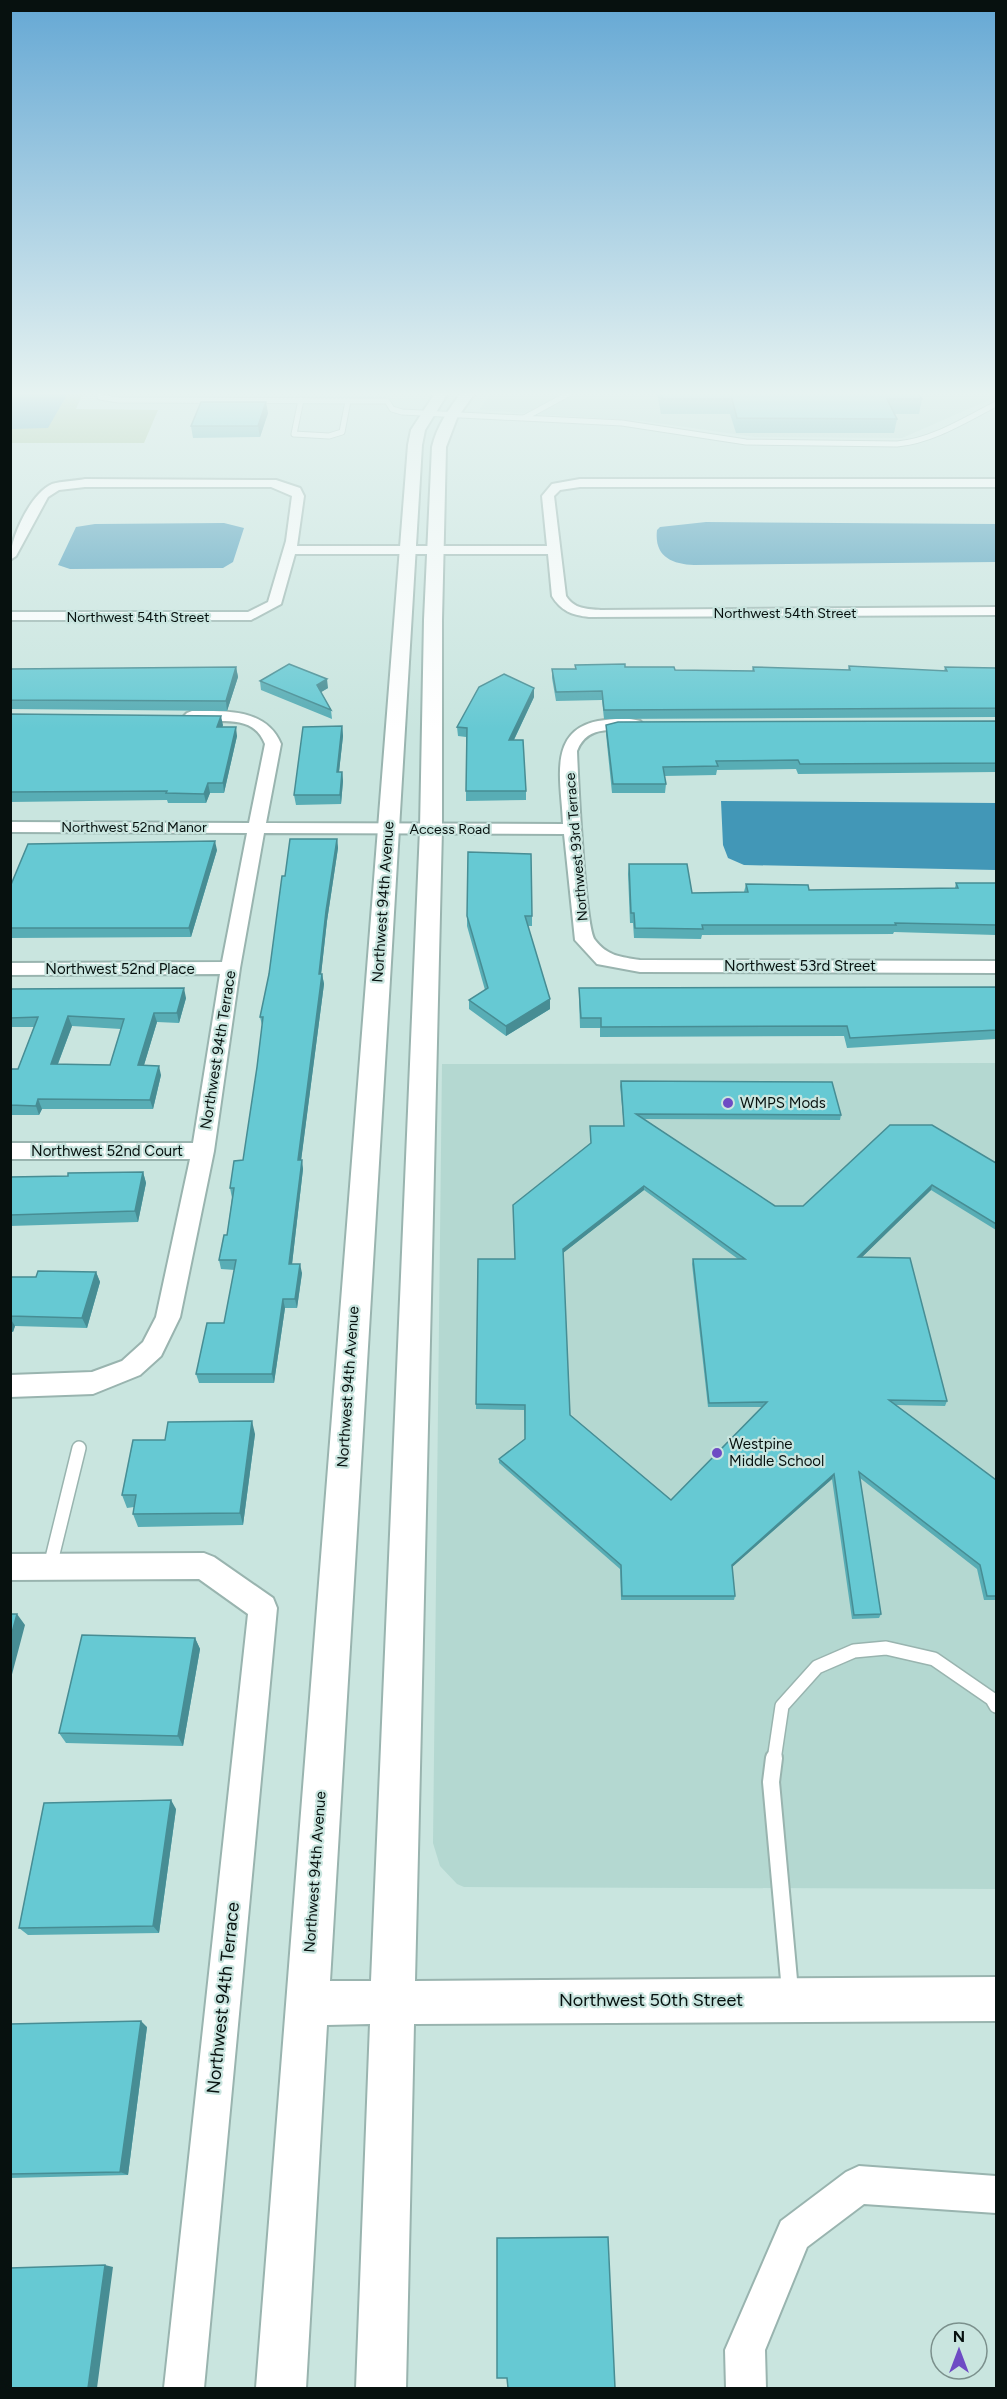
<svg xmlns="http://www.w3.org/2000/svg" width="1007" height="2399" font-family="Figtree,sans-serif">
<style>
.built{fill:#b4d8d1}
.green{fill:#98bd8a}
.water{fill:#4297b7}
.lines{fill:none;stroke-linecap:round;stroke-linejoin:round}
.service-far2-casing{stroke:#99b4af;stroke-width:7}
.service-far1-casing{stroke:#99b4af;stroke-width:16}
.service-casing{stroke:#99b4af;stroke-width:20}
.minor-casing{stroke:#99b4af;stroke-width:4}
.tertiary-casing{stroke:#99b4af;stroke-width:4}
.service-far2{stroke:#fff;stroke-width:5}
.service-far1{stroke:#fff;stroke-width:13}
.service{stroke:#fff;stroke-width:16}
.minor{fill:#fff;fill-rule:evenodd}
.tertiary{fill:#fff;fill-rule:evenodd}
.wall{fill:#58adb5;fill-rule:evenodd}
.shaded-wall{fill:#478d94}
.building{fill:#66c9d3;stroke:#478d94;stroke-width:1.5;fill-rule:evenodd}
.poi-dot{fill:#6e4bc4;stroke:#c9e5df;stroke-width:2}
.labels{text-anchor:middle;stroke-width:4.5;stroke-linejoin:round;paint-order:stroke}
.far-street-label{font-size:14px;fill:#07110f;stroke:#c9e5df}
.street-label{font-size:15px;fill:#07110f;stroke:#c9e5df}
.poi-label{font-size:15px;fill:#07110f;stroke:#c9e5df;text-anchor:start}
.near-street-label{font-size:18px;fill:#07110f;stroke:#c9e5df}
</style>
<rect width="100%" height="100%" fill="#c9e5df"/>
<!-- built -->
<path class="built" d="M491,393H996V397L902,438L755,437L643,421L479,410Z
M996,1063V1889L464,1887L457,1884L440,1866L433,1843L442,1064Z"/>
<!-- green -->
<path class="green" d="M10,393H83L76,409L158,410L144,443H11Z"/>
<!-- water -->
<path class="water" d="M11,393H68L48,428L11,429Z
M706,522L996,524V562L694,565C671,564 654,556 657,530L660,527Z
M224,523L244,528L233,562L223,568L70,569L58,565L76,527L95,524Z
M721,801L996,803V870L744,865L728,858L723,845Z"/>
<g class="lines">
<defs>
<path id="service-far2" d="M99,393L100,397L118,400L387,401L392,409L402,412L622,423L746,442L897,444C932,441 965,420 996,404
M301,400L294,434L329,436L342,432L348,401
M524,418L570,393"/>
<path id="service-far1" d="M50,1566L79,1448
M774,1760L782,1706L817,1667L854,1651L886,1648L934,1659L992,1699L996,1706"/>
<path id="service" d="M774,1758L771,1782L790,1991"/>
<path id="minor" d="M85,479L276,480L300,488L304,496L297,546H547L542,496L552,484L580,479H996V487H580L560,490L554,496L566,596C574,609 587,609 601,610L996,607V615L589,617C572,615 561,611 552,596L548,554H295L281,604L251,620H10V612H248L268,602L286,541L292,496L271,487H85L59,490L48,497L16,556L10,560C10,538 31,493 52,484C62,481 75,481 85,479Z
M192,711C225,711 266,708 281,744L266,823L563,824C562,784 546,731 598,721C611,719 627,717 640,721L643,724L640,727C617,733 588,722 577,751C578,778 585,927 595,940C607,956 621,957 640,960L996,961V973L640,972L597,964L575,940L564,834L264,833L240,968L214,1151L180,1317L161,1356L140,1375L93,1394L10,1397V1375L92,1372L122,1361L143,1342L156,1317L190,1159H10V1143H193L220,974L10,975V963L222,962L247,833L10,832V822L249,823L265,744C252,710 214,726 187,719L184,716L187,713Z
M204,1553L214,1557L273,1598L277,1608L204,2388H164L248,1614L199,1579L10,1580V1554Z
M859,2166L996,2176V2213L864,2204L807,2247L765,2350L766,2388H726L725,2350L781,2221L846,2172Z"/>
<path id="tertiary" d="M435,393H448L425,430L422,445L330,1981H371L420,829L424,620L432,447C437,426 448,410 461,393H475L457,418L446,447L442,620V829L415,1981L996,1977V2021L414,2024L406,2388H356L370,2024L327,2025L306,2388H256L408,445L411,430Z"/>
</defs>
<!-- service-far2 casing -->
<use href="#service-far2" class="service-far2-casing"/>
<!-- service-far1 casing -->
<use href="#service-far1" class="service-far1-casing"/>
<!-- service casing -->
<use href="#service" class="service-casing"/>
<!-- minor casing -->
<use href="#minor" class="minor-casing"/>
<!-- tertiary casing -->
<use href="#tertiary" class="tertiary-casing"/>
<!-- service-far2 -->
<use href="#service-far2" class="service-far2"/>
<!-- service-far1 -->
<use href="#service-far1" class="service-far1"/>
<!-- service -->
<use href="#service" class="service"/>
<!-- minor -->
<use href="#minor" class="minor"/>
<!-- tertiary -->
<use href="#tertiary" class="tertiary"/>
</g>
<!-- wall -->
<path class="wall" d="M657,393H918L922,399L919,414H894L897,419L894,433H736L730,414H661Z
M268,413L260,437L193,438L191,426Z
M575,665L675,670L752,671L753,667L848,670L849,666L944,671L945,667L996,668V717L604,719L602,700L556,701L552,678V669H575Z
M236,667L238,677L227,711L10,709V669Z
M260,681L328,688L321,692L331,710L332,719L261,690Z
M534,697L514,740L526,791V800L466,801V737L458,736L457,727Z
M10,714L223,725L222,727L237,736L224,793H210L206,803H168L167,800L10,802Z
M996,721V772L798,774L796,769L717,770L716,775L664,776L666,784L665,793H612L606,734V725Z
M342,726L343,736L339,772H342L343,781L341,804L296,805L294,795Z
M337,839L338,848L327,921L321,974H322L324,984L301,1160L303,1169L292,1264L302,1273L297,1308H285L274,1383H199L196,1374L224,1323L235,1270L221,1269L219,1260L227,1235L232,1198L230,1188L243,1160L257,1067L262,1025L260,1017L269,974L285,876Z
M217,850L191,937L10,938V887Z
M629,864L692,893L744,892L746,884L809,890L955,888L956,883H996V935L894,932L893,934L702,935L701,939L634,938L633,923H630L628,874Z
M467,916H532V926H528L550,1009L506,1036L469,1009V1000L485,990L467,926Z
M996,987V1039L847,1048L844,1036L600,1037V1028H580L579,998V988Z
M10,989L186,998L179,1023L157,1022L144,1065L161,1075L153,1109H42L39,1115H10V1069H18L34,1027H10ZM72,1026L121,1029L110,1065L58,1064Z
M621,1081L841,1115L840,1120L644,1119L775,1206H803L996,1163V1230L931,1190L862,1257L947,1401L945,1406L895,1405L996,1480V1600H984L977,1569L860,1478L881,1614L879,1618L852,1619L832,1479L732,1567L735,1596L734,1600H621L620,1569L499,1463V1459L525,1439L524,1410L476,1409L478,1259H515L624,1126L620,1086ZM644,1190L738,1259H693L692,1264L708,1407H762L671,1500L570,1415L563,1253Z
M143,1172L146,1183L138,1222L10,1226V1177L68,1176Z
M96,1272L100,1282L87,1328L15,1326L13,1332H10V1277H36Z
M255,1434L243,1525L138,1527L133,1514L134,1507L127,1508L122,1495L165,1440Z
M195,1638L200,1649L183,1746L66,1743L59,1733Z
M176,1809L159,1933L28,1935L19,1928Z
M10,2024L147,2027L128,2175L10,2178Z"/>
<!-- shaded-wall -->
<path class="shaded-wall" d="M266,402L268,413L260,437L258,426Z
M236,667L238,677L227,711L226,701Z
M327,679L328,688L318,694L317,685Z
M534,688V697L509,750V740Z
M221,716L223,725L219,737L217,727Z
M342,726L343,736L338,781L337,772Z
M236,727L237,736L224,793L223,783Z
M342,772L343,781L341,804L340,795Z
M208,783L210,793L206,803L204,794Z
M337,839L338,848L327,921L320,984L319,974L326,911Z
M215,841L217,850L191,937L189,928Z
M322,974L324,984L300,1169L298,1160Z
M184,988L186,998L179,1023L177,1013Z
M550,999V1009L506,1036V1026Z
M154,1013L157,1022L141,1075L138,1065Z
M68,1016L72,1026L54,1074L51,1064Z
M159,1066L161,1075L153,1109L150,1100Z
M38,1099L42,1109L39,1115L36,1106Z
M302,1160L303,1169L291,1273L289,1264Z
M143,1172L146,1183L138,1222L135,1211Z
M932,1185L931,1190L857,1262L858,1257Z
M644,1186V1190L563,1253V1249Z
M300,1264L302,1273L297,1308L295,1299Z
M96,1272L100,1282L87,1328L82,1318Z
M283,1299L285,1308L274,1383L272,1374Z
M10,1318L15,1326L13,1332L10,1328Z
M252,1421L255,1434L243,1525L240,1513Z
M834,1474L832,1479L730,1569L732,1565Z
M17,1614L25,1625L10,1682V1640Z
M195,1638L200,1649L183,1746L178,1736Z
M171,1800L176,1809L159,1933L153,1926Z
M141,2021L147,2027L128,2175L120,2172Z
M105,2265L113,2267L97,2388H88Z"/>
<!-- building -->
<path class="building" d="M661,393H918L922,399H887L897,419L737,418L732,399H662Z
M201,402H266L258,426H191Z
M289,664L327,679L317,685L331,710L260,681Z
M625,664V667H674L675,670L754,671L753,667L850,670L849,666L947,671L945,667L996,668V708L604,710L602,691L556,692L552,669H576L575,665Z
M236,667L226,701L10,700V669Z
M504,674L534,688L509,740H523L526,791H466L467,728L457,727L479,687Z
M10,714L221,716L217,727H236L223,783H208L204,794L166,793L167,791L10,792Z
M996,721V763L800,764L798,760L716,761L718,766L663,767L666,784H613L606,725L618,722Z
M342,726L337,772H342L340,795H294L303,727Z
M290,839H337L326,911L319,974H322L298,1160H302L289,1264H300L295,1299H283L272,1374H196L207,1323H224L236,1260H219L224,1235H227L234,1188H230L234,1161L243,1160L257,1067L263,1017H260L269,974L282,876H285Z
M215,841L189,928H10V887L28,844Z
M468,852L531,854L532,916H525L550,999L506,1026L469,1000L488,988L467,916Z
M629,864H687L692,893L748,892L746,884L808,885L809,890L958,888L956,883H996V925L895,923L896,925H702L703,929L635,928L634,913H631Z
M996,987V1030L850,1038L847,1026L601,1027V1018H581L579,988Z
M184,988L177,1013H154L138,1065L159,1066L150,1100L38,1099L36,1106L10,1105V1069H18L38,1017L10,1018V989ZM68,1016L124,1019L110,1065L51,1064Z
M621,1081L832,1082L841,1115L636,1114L775,1206H803L890,1125H932L996,1163V1224L932,1185L858,1257L910,1258L947,1401L889,1400L996,1480V1596H987L980,1565L859,1472L881,1614L854,1615L834,1474L732,1565L735,1596H622L621,1565L499,1459L525,1439V1405L476,1404L478,1259H515L513,1205L591,1143L590,1126H624ZM644,1186L745,1259H693L709,1403L767,1402L671,1500L570,1415L563,1249Z
M143,1172L135,1211L10,1215V1177L68,1176V1173Z
M38,1271L96,1272L82,1318L10,1316V1277H36Z
M252,1421L240,1513L133,1514L136,1495H122L133,1440H165L168,1422Z
M10,1614H17L10,1640Z
M82,1635L195,1638L178,1736L59,1733Z
M171,1800L153,1926L19,1928L44,1803Z
M141,2021L120,2172L10,2174V2024Z
M608,2237L615,2388H508L507,2378H497V2238Z
M105,2265L88,2388H10V2268Z"/>
<!-- sky -->
<linearGradient id="sky" x2="0" y2="1"><stop stop-color="#65a8d4"/><stop offset="0.54" stop-color="#e7f3f1"/><stop offset="1" stop-color="#e7f3f1" stop-opacity="0"/></linearGradient>
<rect width="1007" height="729" fill="url(#sky)"/>
<!-- markers -->
<g class="poi-dot">
<circle cx="728" cy="1103" r="6"/>
<circle cx="717" cy="1453" r="6"/>
</g>
<g class="labels">
<!-- far-street labels -->
<g class="far-street-label">
<text x="785" y="618">Northwest 54th Street</text>
<text x="138" y="622">Northwest 54th Street</text>
<text x="134" y="832">Northwest 52nd Manor</text>
<text x="450" y="834">Access Road</text>
<text transform="translate(576 847) rotate(-95)" y="5">Northwest 93rd Terrace</text>
</g>
<!-- street labels -->
<g class="street-label">
<text transform="translate(383 902) rotate(-86)" y="5">Northwest 94th Avenue</text>
<text x="800" y="971">Northwest 53rd Street</text>
<text x="120" y="974">Northwest 52nd Place</text>
<text transform="translate(218 1050) rotate(-81)" y="5">Northwest 94th Terrace</text>
<text x="107" y="1156">Northwest 52nd Court</text>
<text transform="translate(348 1387) rotate(-86)" y="5">Northwest 94th Avenue</text>
<text transform="translate(315 1872) rotate(-86)" y="5">Northwest 94th Avenue</text>
</g>
<!-- poi labels -->
<g class="poi-label">
<text x="740" y="1108">WMPS Mods</text>
<text x="729" y="1449">Westpine<tspan x="729" dy="17">Middle School</tspan></text>
</g>
<!-- near-street labels -->
<g class="near-street-label">
<text transform="translate(223 1998) rotate(-84)" y="6">Northwest 94th Terrace</text>
<text x="651" y="2006">Northwest 50th Street</text>
</g>
</g>
<!-- border -->
<rect width="1007" height="2399" fill="none" stroke="#07110f" stroke-width="24"/>
<!-- north arrow -->
<g transform="translate(959 2351)"><circle r="28" fill="#c9e5df" stroke="#7b908c" stroke-width="1.5"/>
<path d="M0-4.5L10 22L0 15L-10 22Z" fill="#6e4bc4"/>
<text y="-9" font-size="16" font-weight="bold" text-anchor="middle" fill="#07110f">N</text>
</g>
</svg>
